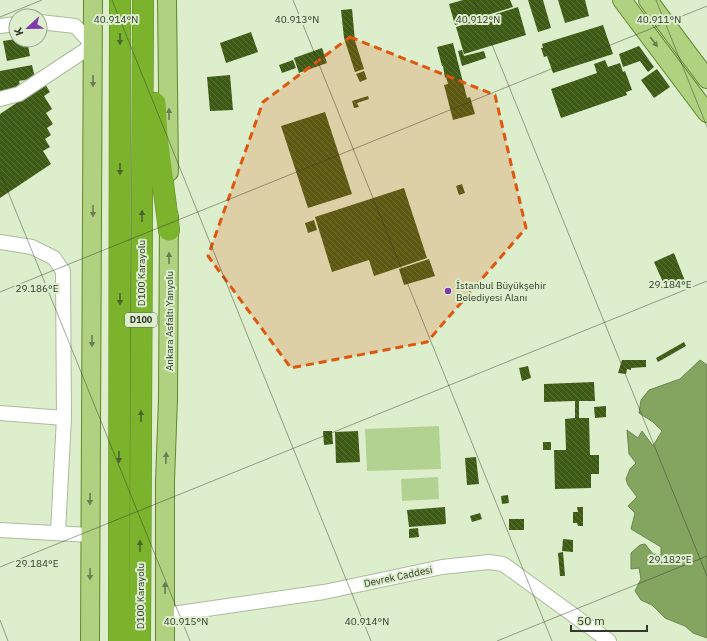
<svg xmlns="http://www.w3.org/2000/svg" width="707" height="641" font-family="'IBM Plex Sans',sans-serif">
<style>
.grass{fill:#b2d291}
.water{fill:#84a560;stroke:#6b8550}
.building{fill:url(#building-back-hatch)}
.lines{fill:none;stroke-linecap:round;stroke-linejoin:round}
.minor-casing{stroke:#abbc9c;stroke-width:16}
.major-casing{stroke:#61882c;stroke-width:20}
.highway-casing{stroke:#61882c;stroke-width:22}
.minor{stroke:#fff;stroke-width:14}
.major{stroke:#b0d180;stroke-width:18}
.highway{stroke:#7bb32c;stroke-width:21}
.oneway{fill:#4c642c}
.oneway2{fill:#6b7d52}
.marked{fill:#df570e;fill-opacity:0.2;stroke:#df570e;stroke-width:3;stroke-dasharray:8 5;stroke-linejoin:round}
.ticks{fill:none;stroke:#32392c;stroke-width:1;stroke-opacity:0.45}
.poi-dot{fill:#813aac;stroke:#dceecc;stroke-width:1.5}
.labels{text-anchor:middle;stroke-width:4;stroke-linejoin:round;paint-order:stroke}
.shield{fill:#dceecc;stroke:#656f5c;stroke-width:1}
.shield-label{font-size:9px;font-weight:bold;fill:#32392c}
.street-label{font-size:10px;fill:#32392c;stroke:#dceecc}
.poi-label{font-size:10px;fill:#32392c;stroke:#dceecc;text-anchor:start}
.ticks-label{font-size:10px;text-anchor:middle;fill:#32392c;stroke:#dceecc;stroke-width:4;stroke-linejoin:round;paint-order:stroke}
</style>
<defs>
<pattern id="building-back-hatch" width="6" height="6" patternUnits="userSpaceOnUse"><rect width="6" height="6" fill="#3d5b15"/><path d="M-1 5l2 2M0 0l6 6M5-1l2 2" fill="none" stroke="#587037"/></pattern>
</defs>
<rect width="100%" height="100%" fill="#dceecc"/>
<!-- grass -->
<path class="grass" d="M439,426L441,469L367,471L365,429Z
M438,477L439,499L402,501L401,479Z"/>
<!-- water -->
<path class="water" d="M700,360L707,365V638L693,633L685,626L665,618L652,605L641,600L635,591L641,579L639,568L631,569V553L640,545L645,544L653,554L661,555V547L631,529L635,513L628,506L637,497L628,485L626,479L630,469L636,463L629,454L627,430L638,438L642,431L653,446L662,431L653,422L639,413L641,400L649,390L680,379Z"/>
<!-- building -->
<path class="building" d="M463,0H510L513,7L455,25L449,4Z
M528,0H543L551,28L538,32Z
M558,0H585L589,16L565,23Z
M518,7L526,35L464,54L456,27Z
M352,9L355,41L364,69L355,72L344,38L341,10Z
M603,25L613,54L553,73L547,56L544,57L541,48H543L542,44Z
M251,32L258,52L226,63L220,43Z
M16,39V40H27L30,56L7,61L3,41Z
M453,43L467,98L470,97L475,114L453,120L444,85L448,84L446,77L445,78L443,66H442L437,47Z
M639,46L654,67L648,72L640,61L623,67L619,54Z
M322,48L327,63L299,73L294,58Z
M462,50L464,56L484,51L486,58L462,66L458,51Z
M293,60L296,68L282,73L279,65Z
M605,60L608,67L620,63L623,72L625,71L632,90L626,92L627,95L561,118L551,89L597,73L594,64Z
M32,65L35,78L19,81L21,90L0,94V71Z
M657,69L670,87L654,98L641,80Z
M364,71L367,79L360,82L356,74Z
M230,75L233,110L210,111L207,77Z
M45,84L50,92L44,96L52,109L46,113L53,124L47,128L51,135L45,139L50,147L43,151L51,164L0,198V114Z
M368,96L369,99L357,103L359,107L354,108L352,101Z
M325,112L352,194L308,208L281,126Z
M462,184L465,193L459,195L456,186Z
M404,188L427,258L374,276L369,260L332,272L315,217Z
M314,220L317,230L308,233L305,223Z
M674,253L685,281L666,289L654,262Z
M429,259L435,276L404,285L399,269Z
M684,342L686,346L658,362L656,358Z
M622,360H646V367L631,368V370L627,369L626,374L618,373Z
M528,366L531,378L522,381L519,368Z
M594,382L595,401H579V418H589L590,455H599V474H591V488L555,489L554,450H566L565,419L575,418V401L544,402V384Z
M606,406V417L595,418L594,407Z
M323,431H332L333,444L324,445Z
M358,431L360,462L336,463L335,432Z
M543,442H551V450H543Z
M476,457L479,484L467,485L465,458Z
M508,495L509,503L502,504L501,496Z
M445,507L446,524L409,527L407,510Z
M577,507H583V526H578L577,523H573V512H578Z
M480,513L482,519L472,522L470,516Z
M509,519H524V530H509Z
M418,528L419,537L409,538V529Z
M563,539L573,540V552L562,551Z
M563,552L565,576H560L558,553Z"/>
<g class="lines">
<defs>
<path id="minor" d="M0,26L16,24
M0,99L19,94L93,45L75,26L40,22
M0,242L32,247L54,258L63,271L64,418
M0,413L64,418L58,532
M0,530L90,535
M165,615L324,592L442,567L489,562L503,564L609,641"/>
<path id="major" d="M167,0L169,172
M622,0L707,113
M648,0L707,79
M90,641L93,0
M165,641V481L168,399L169,216"/>
<path id="highway" d="M155,103L157,137L169,230
M119,641L120,0
M140,641L143,0"/>
</defs>
<!-- minor casing -->
<use href="#minor" class="minor-casing"/>
<!-- major casing -->
<use href="#major" class="major-casing"/>
<!-- highway casing -->
<use href="#highway" class="highway-casing"/>
<!-- minor -->
<use href="#minor" class="minor"/>
<!-- major -->
<use href="#major" class="major"/>
<!-- highway -->
<use href="#highway" class="highway"/>
</g>
<!-- one-way arrows -->
<defs><path id="oneway-solid" d="M-6-.8H1V-3.2L6.5 0L1 3.2V.8H-6Z"/></defs>
<g class="oneway">
<use href="#oneway-solid" transform="translate(120 39) rotate(90)"/>
<use href="#oneway-solid" transform="translate(120 169) rotate(90)"/>
<use href="#oneway-solid" transform="translate(142 216) rotate(-90)"/>
<use href="#oneway-solid" transform="translate(120 299) rotate(90)"/>
<use href="#oneway-solid" transform="translate(141 416) rotate(-90)"/>
<use href="#oneway-solid" transform="translate(119 457) rotate(90)"/>
<use href="#oneway-solid" transform="translate(140 546) rotate(-90)"/>
</g>
<g class="oneway2">
<use href="#oneway-solid" transform="translate(654 42) rotate(53)"/>
<use href="#oneway-solid" transform="translate(93 81) rotate(90)"/>
<use href="#oneway-solid" transform="translate(169 114) rotate(-90)"/>
<use href="#oneway-solid" transform="translate(93 211) rotate(90)"/>
<use href="#oneway-solid" transform="translate(169 258) rotate(-90)"/>
<use href="#oneway-solid" transform="translate(92 341) rotate(90)"/>
<use href="#oneway-solid" transform="translate(166 458) rotate(-88)"/>
<use href="#oneway-solid" transform="translate(90 499) rotate(91)"/>
<use href="#oneway-solid" transform="translate(90 574) rotate(90)"/>
<use href="#oneway-solid" transform="translate(165 588) rotate(-90)"/>
</g>
<!-- marked area -->
<path class="marked" d="M350,37L495,95L526,228L427,342L291,368L208,256L263,102Z"/>
<!-- ticks -->
<path class="ticks" d="M112,0L371,641M293,0L552,641M474,0L707,576M656,0L707,127M0,17L42,0M0,172L190,641M0,292L707,6M0,567L707,281M0,620L8,641M497,641L707,556"/>
<!-- markers -->
<circle class="poi-dot" cx="448" cy="291" r="4"/>
<g class="labels">
<!-- shield labels -->
<rect class="shield" x="125" y="313" width="32" height="14" rx="3"/>
<g class="shield-label">
<text x="141" y="323">D100</text>
</g>
<!-- street labels -->
<g class="street-label">
<text transform="translate(141 273) rotate(-90)" y="4">D100 Karayolu</text>
<text transform="translate(169 321) rotate(-90)" y="4">Ankara Asfaltı Yanyolu</text>
<text transform="translate(398 576) rotate(-12)" y="4">Devrek Caddesi</text>
<text transform="translate(140 596) rotate(-90)" y="4">D100 Karayolu</text>
</g>
<!-- poi labels -->
<g class="poi-label">
<text x="456" y="289">İstanbul Büyükşehir<tspan x="456" dy="12">Belediyesi Alanı</tspan></text>
</g>
</g>
<g class="ticks-label">
<text x="116" y="23">40.914°N</text>
<text x="297" y="23">40.913°N</text>
<text x="478" y="23">40.912°N</text>
<text x="659" y="23">40.911°N</text>
<text x="670" y="288">29.184°E</text>
<text x="37" y="292">29.186°E</text>
<text x="670" y="563">29.182°E</text>
<text x="37" y="567">29.184°E</text>
<text x="186" y="625">40.915°N</text>
<text x="367" y="625">40.914°N</text>
</g>
<!-- north arrow -->
<g transform="translate(28 28) rotate(248)"><circle r="19" fill="#dceecc" stroke="#98a68c"/>
<path d="M0-3L7 15L0 10L-7 15Z" fill="#813aac"/>
<text y="-6" font-size="11" font-weight="bold" text-anchor="middle" fill="#32392c">K</text>
</g>
<!-- scale -->
<path d="M571 625v6h76v-6" fill="none" stroke="#32392c" stroke-width="2"/>
<text x="577" y="625" font-size="12" fill="#32392c" stroke="#dceecc" stroke-width="3" paint-order="stroke">50 m</text>
</svg>
